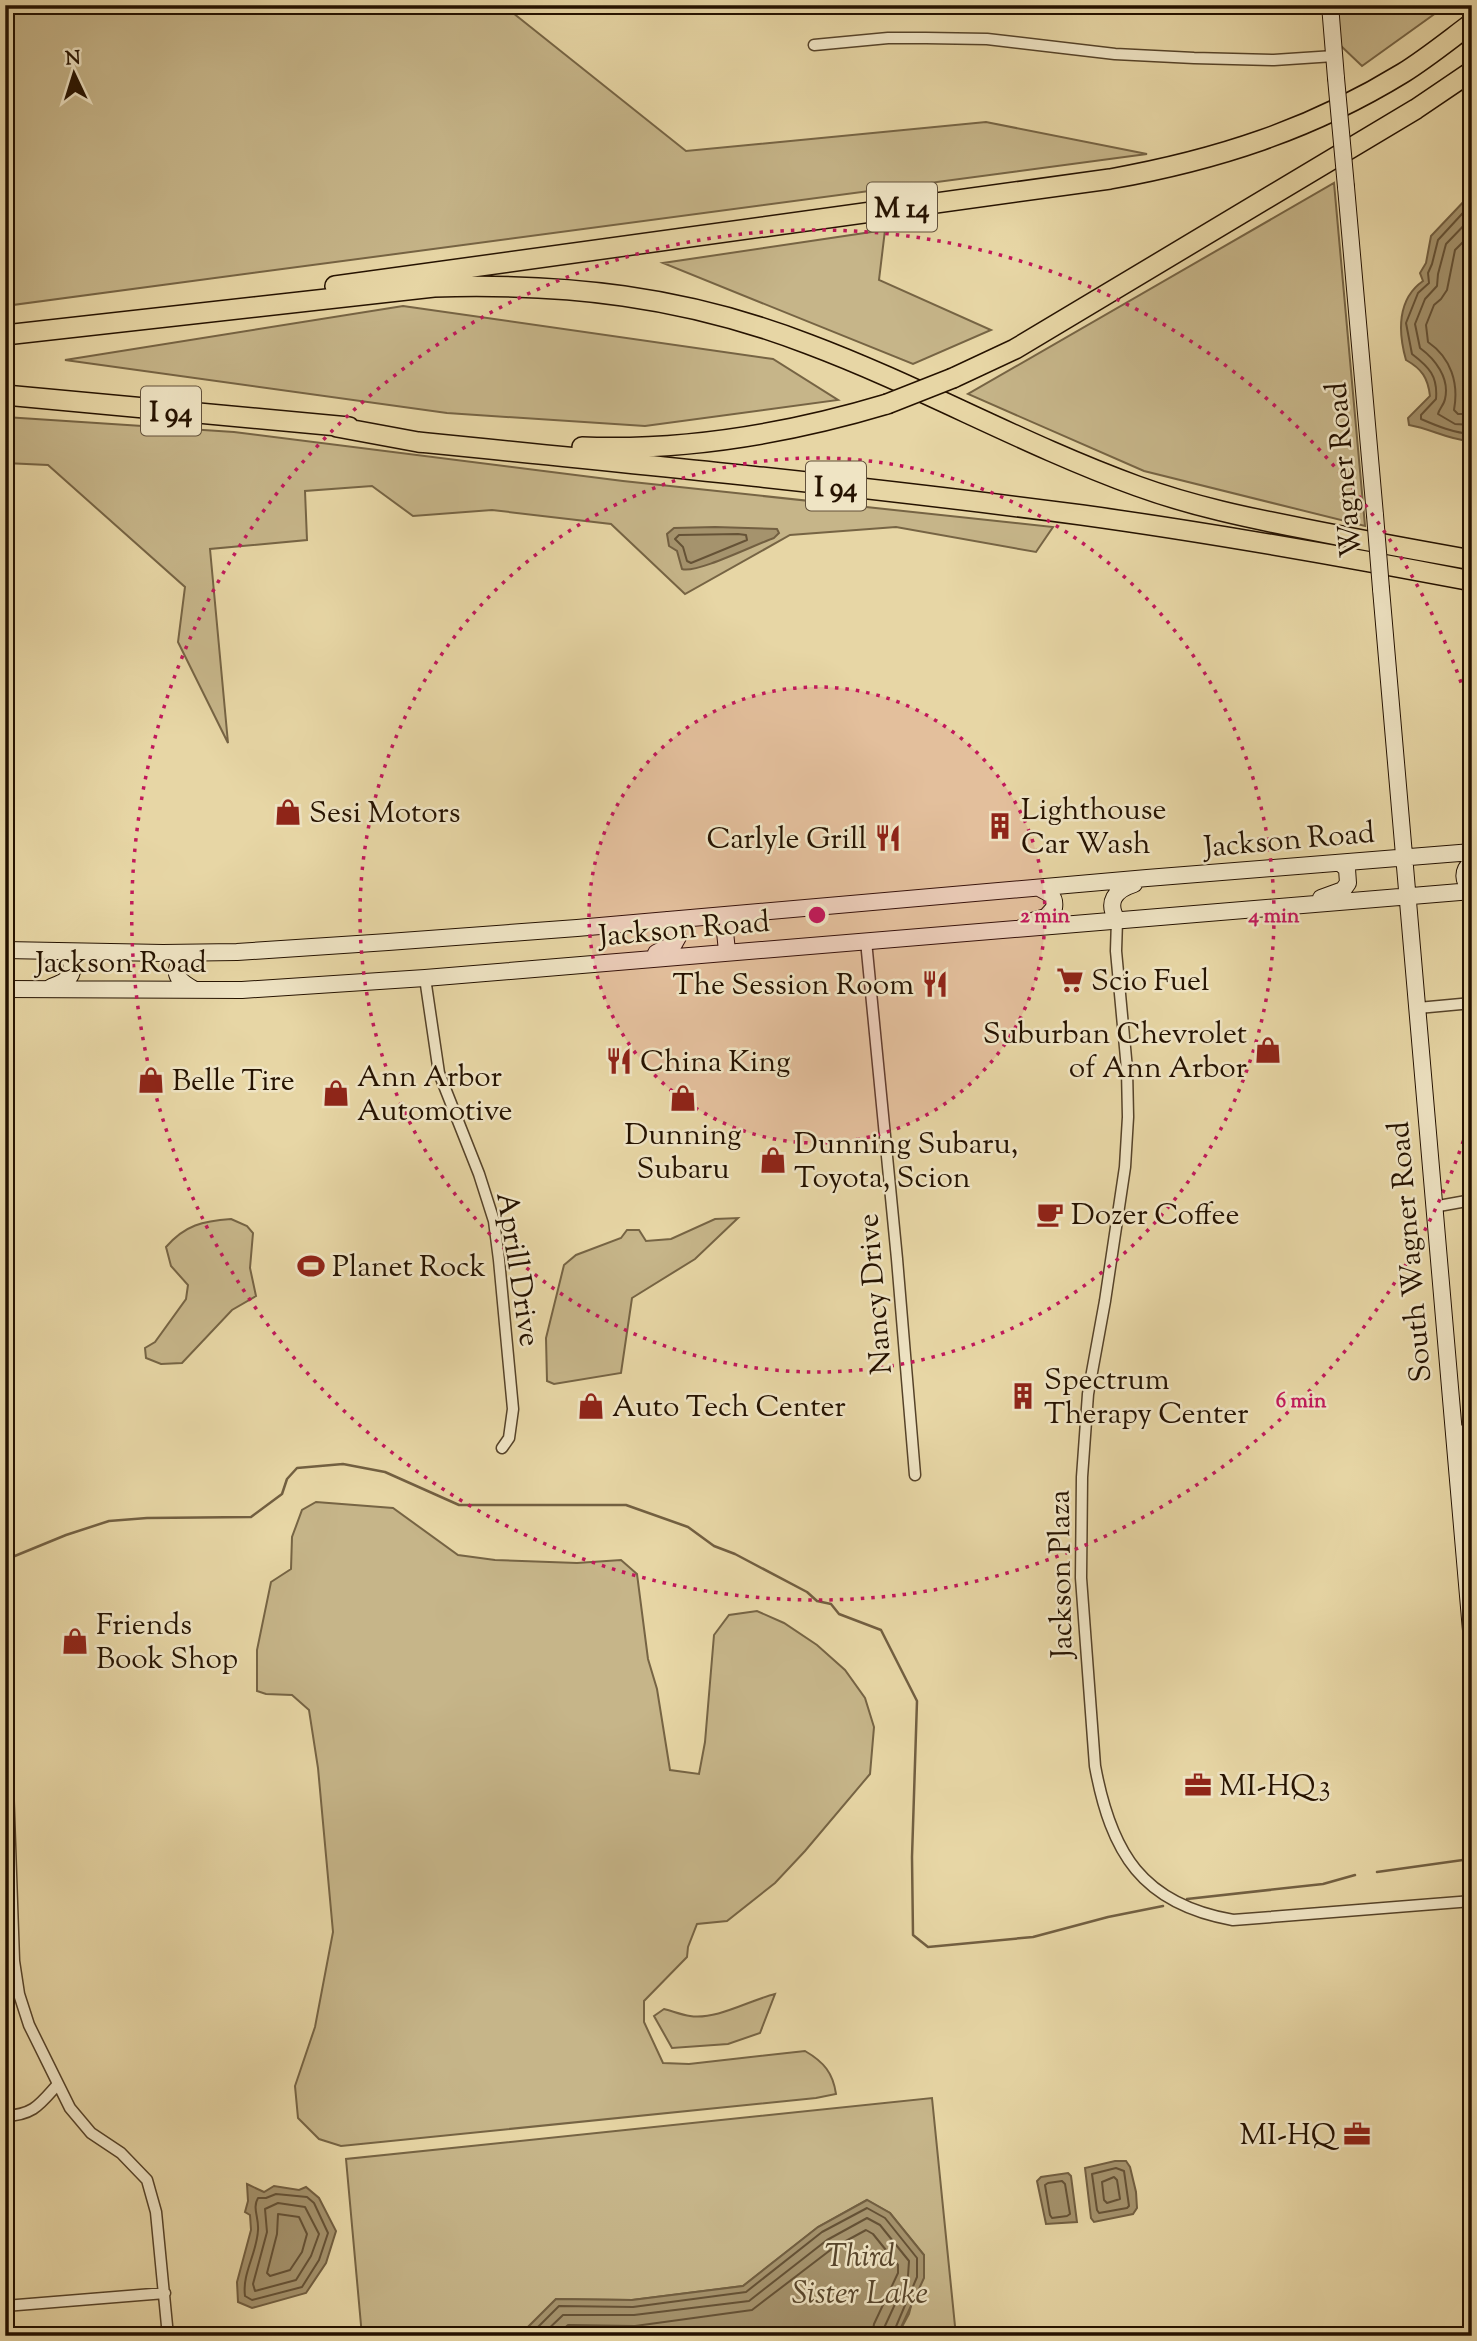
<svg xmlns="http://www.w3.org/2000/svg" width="1477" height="2341" font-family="'Sorts Mill Goudy',serif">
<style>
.green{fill:#c6b589;stroke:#766444;stroke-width:2}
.water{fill:#a5936d;stroke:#725f41;stroke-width:2}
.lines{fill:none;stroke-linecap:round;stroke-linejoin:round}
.shore{stroke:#655236;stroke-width:2}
.stream{stroke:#725f41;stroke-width:2.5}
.minor-casing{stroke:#564329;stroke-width:13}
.secondary-casing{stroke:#251200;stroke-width:18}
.motorway-casing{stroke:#251200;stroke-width:22}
.minor{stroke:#efe4c4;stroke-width:10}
.secondary{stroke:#efe4c4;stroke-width:16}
.motorway{stroke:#e7d6a5;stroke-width:19}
.secondary-bridge-casing{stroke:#251200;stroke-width:18;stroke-linecap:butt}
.motorway-bridge-casing{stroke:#251200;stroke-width:22;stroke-linecap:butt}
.secondary-bridge{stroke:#efe4c4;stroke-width:16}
.motorway-bridge{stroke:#e7d6a5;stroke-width:19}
.ring{fill:none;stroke:#c2185b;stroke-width:3.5;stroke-dasharray:3.5 7}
.labels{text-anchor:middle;stroke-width:5;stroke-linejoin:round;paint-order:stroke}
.shield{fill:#efe4c4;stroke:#62513b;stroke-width:2}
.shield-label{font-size:28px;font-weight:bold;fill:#251200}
.street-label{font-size:30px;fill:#251200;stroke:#efe4c4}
.poi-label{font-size:30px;fill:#251200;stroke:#efe4c4;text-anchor:start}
.water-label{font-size:32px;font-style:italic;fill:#58462c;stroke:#efe4c4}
.centre{fill:#c2185b;stroke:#efe4c4;stroke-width:3.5}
.ring-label{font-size:21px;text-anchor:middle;font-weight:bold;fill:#c2185b;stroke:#efe4c4;stroke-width:5;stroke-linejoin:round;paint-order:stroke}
</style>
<rect width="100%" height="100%" fill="#e7d6a5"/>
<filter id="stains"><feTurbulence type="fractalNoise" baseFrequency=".00286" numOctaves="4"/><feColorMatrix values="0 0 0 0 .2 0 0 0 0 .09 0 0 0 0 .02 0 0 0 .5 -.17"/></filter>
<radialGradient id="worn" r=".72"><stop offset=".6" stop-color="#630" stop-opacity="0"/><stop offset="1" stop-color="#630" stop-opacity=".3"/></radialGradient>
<!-- green -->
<path class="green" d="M5,5H503L686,151L986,122L1147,154L5,306Z
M1338,5H1447L1362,66L1340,45Z
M1334,183L1365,526L1144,471L968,394Z
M885,230L879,280L991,330L913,364L663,263Z
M403,306L773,359L838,400L645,426L447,413L65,360Z
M5,417L234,432L623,481L1053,527L1036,552L896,527L790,535L685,594L611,524L492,510L413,516L372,486L305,491L307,540L210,549L228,743L178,642L185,587L48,465L5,463Z
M738,1218L695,1259L632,1298L621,1373L554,1384L547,1381L546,1338L564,1265L576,1255L621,1238L627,1230H639L646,1241L671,1239L715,1219Z
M231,1219L247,1226L253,1233L250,1268L256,1296L232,1310L182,1363L161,1364L146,1358L145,1348L155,1342L186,1299L188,1285L171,1266L166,1247C185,1225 203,1221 231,1219Z
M316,1502L393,1508L458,1555L495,1560L577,1563L621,1560L637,1574L648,1659L657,1689L670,1770L699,1774L705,1742L714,1635L729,1615L757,1611L784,1623L817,1645L845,1670L865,1698L874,1727L870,1774L805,1851L775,1883L727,1921L697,1924L688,1947L687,1957L644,2001V2022L663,2063L689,2064L805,2051C824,2062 833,2073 836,2094L816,2098L341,2146L319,2139L298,2118L295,2086L315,2027L333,1932L318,1768L309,1710L292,1695L266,1694L257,1691V1650L271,1582L291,1569L292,1537L302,1510Z
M775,1994L760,2033L728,2044L672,2048L654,2016L664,2009C672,2011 682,2015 690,2016C717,2020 750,2000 775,1994Z
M932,2098L956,2336H897L909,2314L924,2255L890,2213L867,2200L818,2227L743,2286L632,2300L556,2299L519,2336H362L346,2159Z"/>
<!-- water -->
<path class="water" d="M1472,166V438L1469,441C1446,439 1432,429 1409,425L1408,418L1430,396C1428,378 1422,369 1406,360C1398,332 1397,299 1423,281L1420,273L1426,263L1431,236L1468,197L1467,173Z
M715,527L777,529L779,533L774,538C756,544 696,574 682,569L677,551L669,546L667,534L674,528Z
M1115,2161H1126L1130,2167L1136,2192L1137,2208L1133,2214L1094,2222L1091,2218L1085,2168Z
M1068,2173L1071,2176L1077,2222L1046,2224L1037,2181L1041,2177Z
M247,2184L264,2192L274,2186L299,2190L306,2187L319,2198L336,2231L326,2263L306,2293L252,2308L238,2302L237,2282L251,2230L250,2215L245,2212L248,2201Z
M867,2200L890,2213L924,2255V2278L897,2336H519L556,2299L632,2300L743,2286L818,2227Z"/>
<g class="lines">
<!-- shore -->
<path class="shore" d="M1472,203L1438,240L1432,264L1428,273L1429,283L1418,293L1406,323L1412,354C1429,367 1438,376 1436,399L1421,415V419C1437,426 1454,433 1472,434
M1472,217L1446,244L1438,274L1437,286L1425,299L1415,324L1420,348C1435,359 1450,378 1445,399C1444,405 1439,409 1438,414L1455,424L1472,425
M1472,233L1455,250L1447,290L1441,299L1434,305L1426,325L1428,342C1451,358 1459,383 1454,410L1458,414H1472
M738,534L746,535L747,540L691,563L687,561L683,547L675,539L679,535Z
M1116,2168L1124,2171L1129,2206L1127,2208L1099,2213L1097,2210L1092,2174Z
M1114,2177L1117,2180L1120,2199L1107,2203L1104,2200L1102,2182Z
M1062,2181L1065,2184L1070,2214L1067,2216L1052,2218L1050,2215L1045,2185L1048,2183Z
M276,2194L307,2197L314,2203L328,2233L319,2260L302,2287L252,2300L245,2296C242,2273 257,2253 258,2230C259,2217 252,2208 258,2198H266Z
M278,2203L305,2207L319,2234L311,2256L296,2280L255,2291L253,2284L267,2232L265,2209Z
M278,2214L299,2217L307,2234L302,2252L290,2270L270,2276L267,2273L277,2234Z
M529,2336L559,2306L633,2307L746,2292L822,2232L867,2208L885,2218L917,2258V2277L892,2336
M541,2336L563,2315H634L749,2301L827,2240L867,2218L880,2225L909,2261L908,2276L884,2328L883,2336
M556,2336L568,2325L635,2326L752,2310L833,2248L866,2230L873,2234L898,2265V2273L874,2324L872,2336"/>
<!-- stream -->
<path class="stream" d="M5,1560L66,1535L109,1521L147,1518L251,1517L282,1494L287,1479L297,1468L343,1464L385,1472L459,1505H626L688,1527L714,1546L735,1554L807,1592L817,1601L831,1604L839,1614L881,1630L917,1701L912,1857L913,1935L928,1947L1033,1937L1108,1917L1163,1906
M1377,1872L1470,1859
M1187,1899L1323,1884L1355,1875"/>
<defs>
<path id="minor" d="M814,45L888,38H926L987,39L1115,54L1194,58L1274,60L1334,56
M1117,920L1116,951L1127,1069L1128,1117L1125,1167L1105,1301L1088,1394L1082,1477L1081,1578L1095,1766C1111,1853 1142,1904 1233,1920L1472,1901
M866,941L897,1259L915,1475
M425,978L439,1073L479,1174L494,1221L499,1260L513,1409L509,1438L502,1448
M1418,1008L1472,1003
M1433,1207L1472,1200
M1453,1431L1472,1430
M5,1699L14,1961L19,1994L29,2025L70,2108L91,2133L121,2153L147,2180L156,2212L168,2336
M5,2116C34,2115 40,2104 58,2084
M5,2306L165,2293"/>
<path id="secondary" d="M1330,5L1336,78
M1346,187L1375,515
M1381,589L1472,1642
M1471,891C1463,881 1461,871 1472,862
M1321,898L1343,890L1348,883L1347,869L1340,863
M1117,920C1106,902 1115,890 1134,884
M1029,922L1046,917L1054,908C1056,896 1049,893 1039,888
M5,950L163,953L237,952L388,942L577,928L1147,878L1472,852
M727,951L725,932L729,925L748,917
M656,953L674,944L678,937L673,924L667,920
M51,987C72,980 79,971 65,952
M5,989L242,990L425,978L1472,891
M195,990C183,983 171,977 180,962L196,958"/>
<path id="motorway" d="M335,286L1110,179C1216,160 1310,130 1403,73C1427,58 1449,40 1472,23
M5,335L434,287C565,283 684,296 808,344C920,386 1024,445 1137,486C1192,506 1249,518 1306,529C1361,540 1416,550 1472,560
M953,378L1015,349L1416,109L1472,71
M5,395L349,427
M337,427L418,442C639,464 861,486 1082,515C1212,533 1342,556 1472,581
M582,447C687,451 787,434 887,404"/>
</defs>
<!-- minor casing -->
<use href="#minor" class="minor-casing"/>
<!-- secondary casing -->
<use href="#secondary" class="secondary-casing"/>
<!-- motorway casing -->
<use href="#motorway" class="motorway-casing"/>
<!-- minor -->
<use href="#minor" class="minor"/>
<!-- secondary -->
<use href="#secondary" class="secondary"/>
<!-- motorway -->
<use href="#motorway" class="motorway"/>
<defs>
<path id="secondary-bridge" d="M1336,78L1346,187
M1375,515L1381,589"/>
<path id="motorway-bridge" d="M887,404L953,378"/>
</defs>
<!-- secondary-bridge casing -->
<use href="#secondary-bridge" class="secondary-bridge-casing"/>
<!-- motorway-bridge casing -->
<use href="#motorway-bridge" class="motorway-bridge-casing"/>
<!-- secondary-bridge -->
<use href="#secondary-bridge" class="secondary-bridge"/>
<!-- motorway-bridge -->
<use href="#motorway-bridge" class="motorway-bridge"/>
</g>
<!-- distance rings -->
<circle cx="817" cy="915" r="228" fill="#c2185b" fill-opacity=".12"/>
<g class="ring">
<circle cx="817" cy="915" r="228"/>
<circle cx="817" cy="915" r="457"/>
<path d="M1470 1121A685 685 0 1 1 1470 709"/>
</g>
<!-- icons -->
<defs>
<symbol id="shop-bare" viewBox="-9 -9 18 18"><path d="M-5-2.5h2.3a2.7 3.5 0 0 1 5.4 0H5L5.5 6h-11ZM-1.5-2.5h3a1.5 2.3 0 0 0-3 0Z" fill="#8f2418" stroke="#efe4c4" stroke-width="2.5" paint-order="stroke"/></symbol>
<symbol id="building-bare" viewBox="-9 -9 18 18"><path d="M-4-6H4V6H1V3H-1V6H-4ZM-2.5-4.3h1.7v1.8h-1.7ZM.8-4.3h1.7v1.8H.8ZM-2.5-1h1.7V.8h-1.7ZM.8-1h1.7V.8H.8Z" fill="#8f2418" stroke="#efe4c4" stroke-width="2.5" paint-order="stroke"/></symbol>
<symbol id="restaurant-bare" viewBox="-9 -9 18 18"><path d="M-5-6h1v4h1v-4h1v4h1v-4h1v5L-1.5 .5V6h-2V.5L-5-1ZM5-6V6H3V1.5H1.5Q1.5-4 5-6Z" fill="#8f2418" stroke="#efe4c4" stroke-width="2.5" paint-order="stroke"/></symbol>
<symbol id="supermarket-bare" viewBox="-9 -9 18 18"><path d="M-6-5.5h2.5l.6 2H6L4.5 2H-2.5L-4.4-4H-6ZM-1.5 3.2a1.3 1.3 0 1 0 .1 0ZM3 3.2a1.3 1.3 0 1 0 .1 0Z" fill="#8f2418" stroke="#efe4c4" stroke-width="2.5" paint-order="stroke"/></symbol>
<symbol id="cafe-bare" viewBox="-9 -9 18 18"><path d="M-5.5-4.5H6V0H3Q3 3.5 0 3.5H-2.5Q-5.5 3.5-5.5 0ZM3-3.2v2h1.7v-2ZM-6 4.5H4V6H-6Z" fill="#8f2418" stroke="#efe4c4" stroke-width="2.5" paint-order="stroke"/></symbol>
<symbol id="stadium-bare" viewBox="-9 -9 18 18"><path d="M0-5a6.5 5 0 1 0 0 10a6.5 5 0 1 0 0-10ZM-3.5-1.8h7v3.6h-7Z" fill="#8f2418" stroke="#efe4c4" stroke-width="2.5" paint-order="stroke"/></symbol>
<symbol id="office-bare" viewBox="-9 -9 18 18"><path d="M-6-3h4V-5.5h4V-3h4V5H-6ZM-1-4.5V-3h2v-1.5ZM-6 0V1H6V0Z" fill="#8f2418" stroke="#efe4c4" stroke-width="2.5" paint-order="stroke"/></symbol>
</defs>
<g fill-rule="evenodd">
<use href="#shop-bare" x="269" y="793" width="38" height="38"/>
<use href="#building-bare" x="981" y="807" width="38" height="38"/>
<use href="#restaurant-bare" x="869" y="819" width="38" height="38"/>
<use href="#supermarket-bare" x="1051" y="961" width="38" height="38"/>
<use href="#restaurant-bare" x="916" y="965" width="38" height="38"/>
<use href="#shop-bare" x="1249" y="1031" width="38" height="38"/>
<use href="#restaurant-bare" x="600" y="1042" width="38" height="38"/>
<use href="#shop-bare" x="132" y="1061" width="38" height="38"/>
<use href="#shop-bare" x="317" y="1074" width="38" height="38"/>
<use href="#shop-bare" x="664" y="1079" width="38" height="38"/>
<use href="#shop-bare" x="754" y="1141" width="38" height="38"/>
<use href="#cafe-bare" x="1031" y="1195" width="38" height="38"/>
<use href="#stadium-bare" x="292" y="1247" width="38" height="38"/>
<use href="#building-bare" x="1004" y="1377" width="38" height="38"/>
<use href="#shop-bare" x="572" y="1387" width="38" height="38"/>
<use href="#shop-bare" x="56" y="1622" width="38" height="38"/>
<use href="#office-bare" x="1179" y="1766" width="38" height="38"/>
<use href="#office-bare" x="1338" y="2115" width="38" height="38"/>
</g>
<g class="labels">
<!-- shield labels -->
<g class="shield">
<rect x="867" y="182.5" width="70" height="49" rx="5"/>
<rect x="141" y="386.5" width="60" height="49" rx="5"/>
<rect x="806" y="461.5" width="60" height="49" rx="5"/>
</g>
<g class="shield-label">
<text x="902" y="217">M 14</text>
<text x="171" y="421">I 94</text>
<text x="836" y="496">I 94</text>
</g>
<!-- street labels -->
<g class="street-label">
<text transform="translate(1343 470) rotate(-95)" y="10">Wagner Road</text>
<text transform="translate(1289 839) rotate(-5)" y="10">Jackson Road</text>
<text transform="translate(684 928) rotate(-5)" y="10">Jackson Road</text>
<text x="121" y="972">Jackson Road</text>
<text transform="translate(1409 1252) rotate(-95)" y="10">South Wagner Road</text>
<text transform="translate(519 1269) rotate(81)" y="10">Aprill Drive</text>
<text transform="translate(874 1294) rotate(-95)" y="10">Nancy Drive</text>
<text transform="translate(1060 1574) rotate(-91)" y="10">Jackson Plaza</text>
</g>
<!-- poi labels -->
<g class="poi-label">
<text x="1021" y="819">Lighthouse<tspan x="1021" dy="34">Car Wash</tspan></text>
<text x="309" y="822">Sesi Motors</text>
<text x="867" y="848" text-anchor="end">Carlyle Grill</text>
<text x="1091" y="990">Scio Fuel</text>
<text x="914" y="994" text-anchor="end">The Session Room</text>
<text x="1247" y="1043" text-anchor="end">Suburban Chevrolet<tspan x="1247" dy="34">of Ann Arbor</tspan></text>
<text x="640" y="1071">China King</text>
<text x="357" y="1086">Ann Arbor<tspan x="357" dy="34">Automotive</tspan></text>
<text x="172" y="1090">Belle Tire</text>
<text x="683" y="1144" text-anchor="middle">Dunning<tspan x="683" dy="34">Subaru</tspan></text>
<text x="794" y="1153">Dunning Subaru,<tspan x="794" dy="34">Toyota, Scion</tspan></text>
<text x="1071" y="1224">Dozer Coffee</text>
<text x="332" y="1276">Planet Rock</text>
<text x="1044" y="1389">Spectrum<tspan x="1044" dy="34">Therapy Center</tspan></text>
<text x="612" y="1416">Auto Tech Center</text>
<text x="96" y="1634">Friends<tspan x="96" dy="34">Book Shop</tspan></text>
<text x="1219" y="1795">MI-HQ3</text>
<text x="1336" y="2144" text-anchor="end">MI-HQ</text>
</g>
<!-- water labels -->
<g class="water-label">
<text x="860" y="2266">Third<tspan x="860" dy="37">Sister Lake</tspan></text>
</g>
</g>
<circle cx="817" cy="915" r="10" class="centre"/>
<g class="ring-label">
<text x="1045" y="922">2 min</text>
<text x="1274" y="922">4 min</text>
<text x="1301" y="1407">6 min</text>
</g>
<!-- margin -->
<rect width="1477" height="2341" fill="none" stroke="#e7d6a5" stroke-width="28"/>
<rect x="7" y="7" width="1463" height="2327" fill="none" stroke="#251200" stroke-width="3.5"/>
<rect x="14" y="14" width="1449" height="2313" fill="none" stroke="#251200" stroke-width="2"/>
<!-- north arrow -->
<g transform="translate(74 74) rotate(356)" stroke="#efe4c4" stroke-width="5" paint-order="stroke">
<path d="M0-5L12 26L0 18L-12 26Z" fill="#251200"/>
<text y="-10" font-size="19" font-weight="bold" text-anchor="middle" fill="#251200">N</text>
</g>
<rect width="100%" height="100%" filter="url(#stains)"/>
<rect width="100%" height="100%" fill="url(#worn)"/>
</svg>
